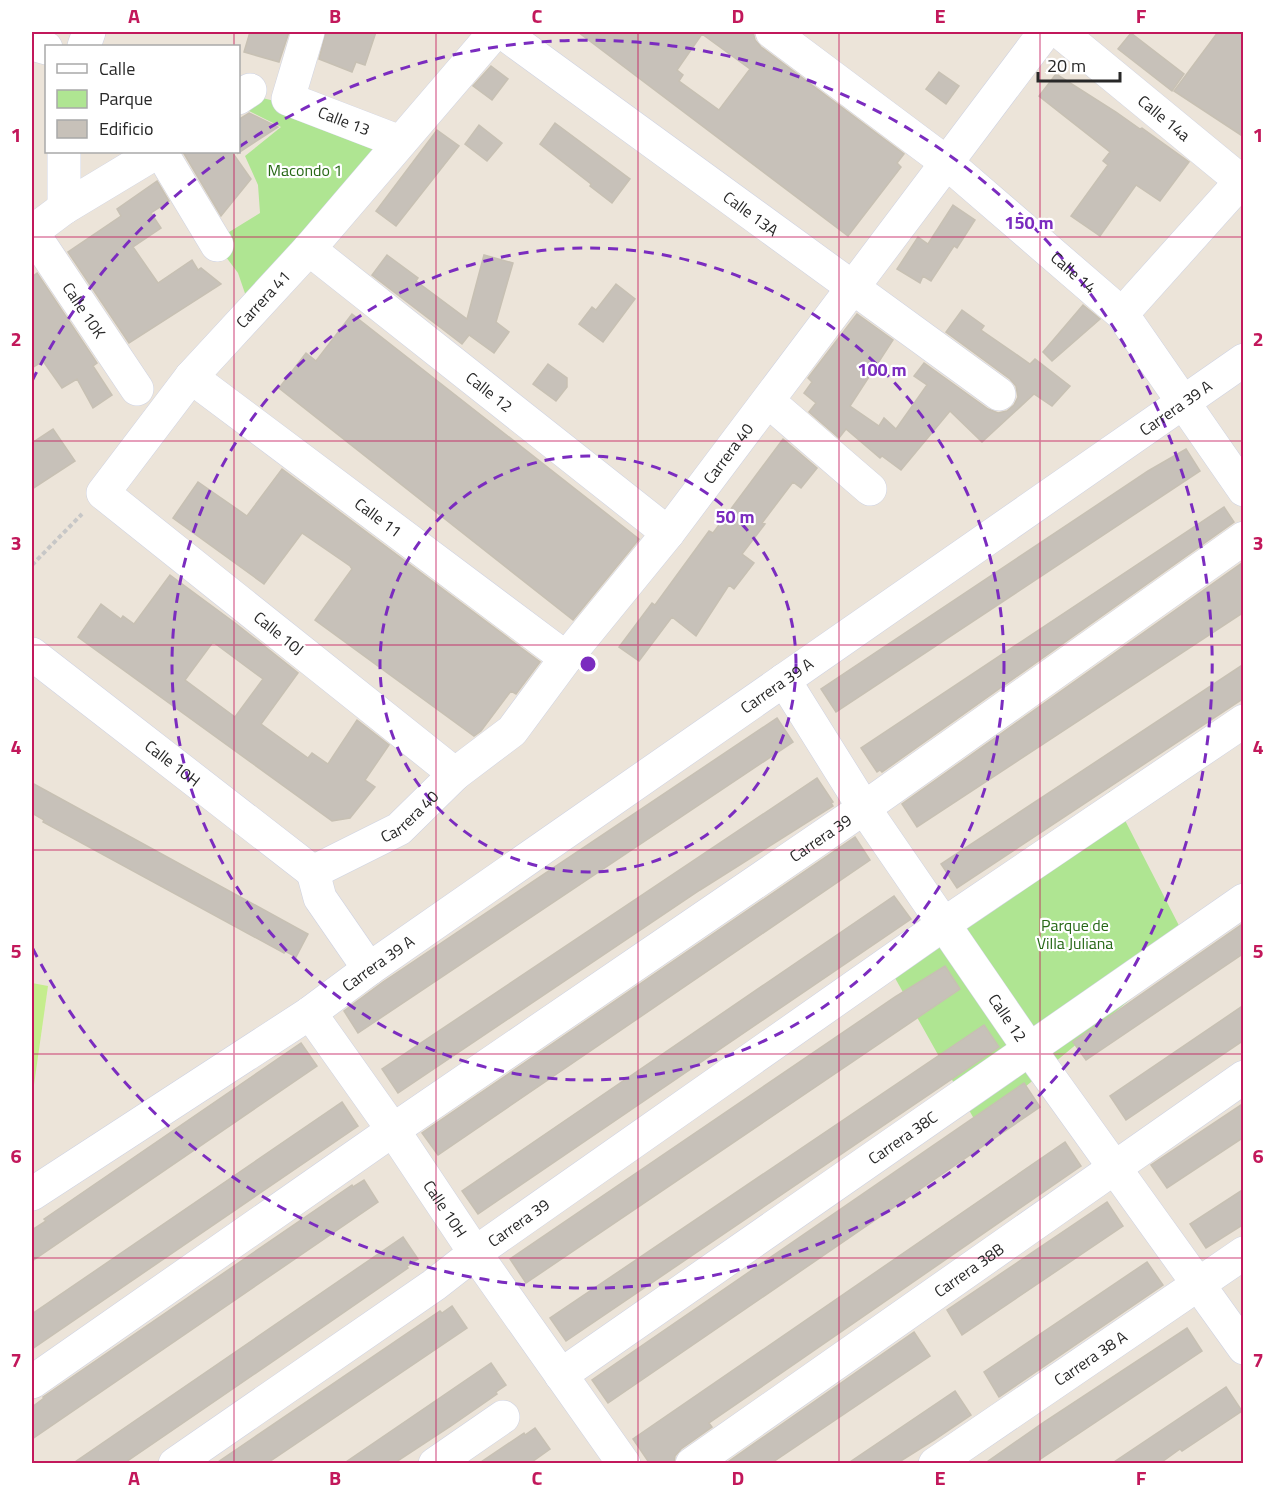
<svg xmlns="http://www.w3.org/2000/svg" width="1275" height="1495" font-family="'Titillium Web',sans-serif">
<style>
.green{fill:#afe592}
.pitch{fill:#c5ed8d}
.building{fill:#c7c1b9;stroke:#c7c0b3;stroke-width:1.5;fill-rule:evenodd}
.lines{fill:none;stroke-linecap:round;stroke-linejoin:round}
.minor-casing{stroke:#ced2e2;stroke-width:34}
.path{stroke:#c7c7c7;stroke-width:4;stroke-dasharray:4.5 3;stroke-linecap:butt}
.minor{stroke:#fff;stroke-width:33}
.grid{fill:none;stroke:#c2185b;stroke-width:1.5;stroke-opacity:0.55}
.ring{fill:none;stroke:#7b2cbf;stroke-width:3;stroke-dasharray:10 8}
.labels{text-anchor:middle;stroke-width:4.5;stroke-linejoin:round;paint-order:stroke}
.street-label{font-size:16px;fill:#282828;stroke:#fff}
.park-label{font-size:16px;fill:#276816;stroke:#fff}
.centre{fill:#7b2cbf;stroke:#fff;stroke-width:3}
.ring-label{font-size:18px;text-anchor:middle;font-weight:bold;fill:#7b2cbf;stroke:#fff;stroke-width:4.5;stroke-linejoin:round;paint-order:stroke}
.neatline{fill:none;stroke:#c2185b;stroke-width:2}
.grid-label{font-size:20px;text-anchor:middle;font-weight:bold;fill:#c2185b}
</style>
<rect width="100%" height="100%" fill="#ece4d9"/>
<!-- green -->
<path class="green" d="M254,96L287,104L391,143L249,305L238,273L226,257L221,237L260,213L258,185L245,156L281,127L247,110Z
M1110,791L1191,949L978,1126L895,978Z"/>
<!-- pitch -->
<path class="pitch" d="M32,983L48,986L32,1099Z"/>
<!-- building -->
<path class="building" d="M250,32H289L279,62L244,52Z
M326,32H376L365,65L356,62L352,72L319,59Z
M578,32H753L755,40L761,47L904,154L897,163L901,167L848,236ZM702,34L750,69L719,110L679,81L683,75L677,70Z
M1218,32H1244V137L1174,91Z
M1131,33L1184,74L1172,91L1118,49Z
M491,66L508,79L492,100L473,86Z
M939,72L959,86L946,104L926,89Z
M1056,74L1116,112L1140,129L1142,128L1189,162L1160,201L1136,185L1100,236L1071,216L1108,165L1103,161L1110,152L1039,96Z
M249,113L278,127L238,153V120Z
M555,123L630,179L612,203L590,186L591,184L540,144Z
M479,125L502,143L487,161L465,144Z
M437,130L459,146L396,226L376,211Z
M183,152H232L251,179L221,216Z
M157,181L169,201L151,213L161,228L133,247L158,283L192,260L198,270L201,268L221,284L129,343L68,252L121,216L117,209Z
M953,205L975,220L957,248L954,246L931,281L923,276L920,283L897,269L918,237L928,244Z
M387,255L418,278L416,281L467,319L484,255L513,263L496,322L509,332L494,353L469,335L462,344L372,275Z
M37,273L97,363L93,366L112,395L93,408L77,379L62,388L43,361L32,368V277Z
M616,284L635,299L603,342L579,324L592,307L596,310Z
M1083,305L1100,319L1052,361L1043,352Z
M962,310L984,326L981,330L1030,364L1035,359L1070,386L1052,406L1034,394L982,442L950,411L901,470L882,456L880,458L846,429L839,438L809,412L816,403L804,393L812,382L808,378L857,314L893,340L850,406L879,426L884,418L896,429L927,385L914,376L924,363L988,409L998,413L1007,411L1014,405L1018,397L1016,386L1010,379L946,332Z
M352,314L639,539L573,620L279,388L306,353L316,361Z
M548,364L567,378V387L556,401L533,384Z
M53,429L75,461L32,489V443Z
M783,439L817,468L801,488L793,482L762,523L765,524L742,554L754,563L734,589L729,585L696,636L672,617L639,661L619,647L652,603L655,605L709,531L713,533Z
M1186,449L1200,471L836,712L821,689L1148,471Z
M282,469L540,662L516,694L511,691L481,731L474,736L315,620L352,569L350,566L302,533L264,584L173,518L198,482L247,516Z
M1224,507L1234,522L882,772L880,770L877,772L861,748Z
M1242,563L1244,565V612L917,827L902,804Z
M170,575L235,623L298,673L261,724L308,758L312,753L328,764L357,720L389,745L365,780L375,787L350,818L332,821L78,637L101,604L121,619L123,616L134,624ZM213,642L263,679L235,717L185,680Z
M1244,664V698L957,888L941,864Z
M777,718L793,742L358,1033L344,1011L383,982Z
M817,778L833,802L831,803L833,806L700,890L398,1093L382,1069Z
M32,783L308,934L296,957L285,951L284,953L43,822L44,820L32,813Z
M855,837L870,860L438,1155L422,1133Z
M894,896L911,919L478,1214L462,1191Z
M1244,923V953L1086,1060L1073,1042Z
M945,966L960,989L526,1283L510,1259L895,997Z
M1244,1005V1040L1126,1120L1110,1096Z
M984,1025L999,1047L566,1341L550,1318Z
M301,1043L317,1066L32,1261V1230L46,1221L44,1219Z
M1024,1083L1040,1107L608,1403L592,1380Z
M342,1102L358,1126L32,1349V1314Z
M1244,1103V1137L1167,1188L1151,1165Z
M1065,1142L1081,1166L709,1423L712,1427L681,1449L675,1456L674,1464H650L633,1439Z
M364,1180L378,1202L32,1439V1407L44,1398L43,1397L352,1185L353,1187Z
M1244,1189V1224L1206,1248L1190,1224Z
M1107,1202L1123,1226L962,1335L947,1310Z
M403,1237L418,1259L407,1266L408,1268L291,1349L123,1464H72Z
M1147,1262L1163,1285L999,1397L984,1372Z
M452,1306L467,1328L266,1464H215L440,1311L442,1313Z
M1187,1328L1202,1351L1033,1464H984L1044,1422Z
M914,1332L930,1356L770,1464H725Z
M491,1363L506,1385L496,1392L497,1394L451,1426L393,1464H343Z
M1226,1387L1242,1411L1182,1451L1180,1449L1159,1464H1111Z
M955,1391L971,1415L934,1440L896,1464H847Z
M535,1428L550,1449L529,1464H478L524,1433L525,1435Z"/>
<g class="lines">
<defs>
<g id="minor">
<path id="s1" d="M308,32L288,99L400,142"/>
<path id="s2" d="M502,32L999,394"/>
<path id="s3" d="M772,32L947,163L1122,314L1244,490"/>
<path id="s4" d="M1060,32L1241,181"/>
<path d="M32,44L46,48"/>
<path d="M84,46L89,32"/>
<path d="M238,98L250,90"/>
<path d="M161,152L217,245"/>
<path d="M64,208V152"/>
<path id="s5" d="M32,232L137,389"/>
<path d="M32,232L64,208L157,152"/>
<path id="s6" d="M309,249L668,533"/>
<path d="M1122,314L1244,178"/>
<path id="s7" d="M191,377L566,658"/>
<path d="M768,401L870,489"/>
<path id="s8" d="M32,654L313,872"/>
<path id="s9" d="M784,680L864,808L1030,1050L1244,1348"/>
<path id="s10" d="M455,774L103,493L191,377L309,249L495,32"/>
<path id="s11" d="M313,872L399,829L455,774L512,731L566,658L668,533L1045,32"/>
<path d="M313,872L320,898L369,969"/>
<path id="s12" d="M310,1013L393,1130L475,1253L624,1464"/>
<path id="s13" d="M32,1194L310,1013L369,969L1244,360"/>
<path id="s14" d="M561,1375L1244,900"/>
<path id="s15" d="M32,1382L393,1130L864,808L1244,538"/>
<path id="s16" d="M175,1464L434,1285L475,1253L944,924L1244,721"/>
<path d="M435,1464L503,1417"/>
<path id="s17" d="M692,1464L1244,1077"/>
<path id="s18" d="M935,1464L1244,1253"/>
</g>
</defs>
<!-- minor casing -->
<use href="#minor" class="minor-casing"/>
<!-- path -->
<path class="path" d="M32,565L82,514"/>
<!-- minor -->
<use href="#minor" class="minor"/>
</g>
<!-- grid -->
<path class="grid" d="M234,32V46M436,32V1464M638,32V1464M839,32V1464M1040,32V1464M234,152V1464M32,237H1244M32,441H1244M32,645H1244M32,850H1244M32,1054H1244M32,1258H1244"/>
<!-- distance rings -->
<g class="ring">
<circle cx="588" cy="664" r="208"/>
<circle cx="588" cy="664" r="416"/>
<path d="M32 381A624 624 0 0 1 230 153M239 147A624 624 0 1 1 32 947"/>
</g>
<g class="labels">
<!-- street labels -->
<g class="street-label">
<text dy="6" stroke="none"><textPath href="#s4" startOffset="135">Calle 14a</textPath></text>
<text dy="6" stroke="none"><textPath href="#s1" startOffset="130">Calle 13</textPath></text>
<text dy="6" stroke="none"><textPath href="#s2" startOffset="308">Calle 13A</textPath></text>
<text dy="6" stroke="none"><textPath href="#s3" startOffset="386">Calle 14</textPath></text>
<text dy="6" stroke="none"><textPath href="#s10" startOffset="702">Carrera 41</textPath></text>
<text dy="6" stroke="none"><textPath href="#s5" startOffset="94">Calle 10K</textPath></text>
<text dy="6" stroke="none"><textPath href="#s6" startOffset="230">Calle 12</textPath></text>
<text dy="6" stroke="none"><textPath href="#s13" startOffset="1388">Carrera 39 A</textPath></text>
<text dy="6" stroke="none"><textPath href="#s11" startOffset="598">Carrera 40</textPath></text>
<text dy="6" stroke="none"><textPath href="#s7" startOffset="234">Calle 11</textPath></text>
<text transform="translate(279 633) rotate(39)" y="6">Calle 10J</text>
<text dy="6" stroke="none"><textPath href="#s13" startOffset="902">Carrera 39 A</textPath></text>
<text dy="6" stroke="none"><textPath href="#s8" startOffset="178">Calle 10H</textPath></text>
<text dy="6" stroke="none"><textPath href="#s11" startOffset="112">Carrera 40</textPath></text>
<text dy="6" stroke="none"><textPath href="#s15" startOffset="958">Carrera 39</textPath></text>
<text dy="6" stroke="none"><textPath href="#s13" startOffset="416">Carrera 39 A</textPath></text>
<text dy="6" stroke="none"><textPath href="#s9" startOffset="405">Calle 12</textPath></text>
<text dy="6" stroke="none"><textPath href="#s14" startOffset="416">Carrera 38C</textPath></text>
<text dy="6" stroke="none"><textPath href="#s12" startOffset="238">Calle 10H</textPath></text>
<text dy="6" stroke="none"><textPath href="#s16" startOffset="420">Carrera 39</textPath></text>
<text dy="6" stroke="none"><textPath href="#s17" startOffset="338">Carrera 38B</textPath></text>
<text dy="6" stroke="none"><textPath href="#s18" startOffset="188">Carrera 38 A</textPath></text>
</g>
<!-- park labels -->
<g class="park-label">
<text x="305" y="176">Macondo 1</text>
<text x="1075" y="931">Parque de<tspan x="1075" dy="18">Villa Juliana</tspan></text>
</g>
</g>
<circle cx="588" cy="664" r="9" class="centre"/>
<g class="ring-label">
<text x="1029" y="229">150 m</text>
<text x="882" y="376">100 m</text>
<text x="735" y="523">50 m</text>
</g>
<!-- border -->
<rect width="1275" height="1495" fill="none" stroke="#ffffff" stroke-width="66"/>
<!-- legend -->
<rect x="45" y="45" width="195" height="108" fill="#ffffff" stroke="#a9a9a9" stroke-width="1.5"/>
<rect x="57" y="64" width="30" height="9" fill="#ffffff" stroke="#a9a9a9" stroke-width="1.5"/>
<text x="99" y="75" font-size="18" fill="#282828">Calle</text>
<rect x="57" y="90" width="30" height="18" fill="#afe592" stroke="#a9a9a9" stroke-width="1.5"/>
<text x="99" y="105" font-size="18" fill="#282828">Parque</text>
<rect x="57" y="120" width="30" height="18" fill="#c7c1b9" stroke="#a9a9a9" stroke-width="1.5"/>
<text x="99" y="135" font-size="18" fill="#282828">Edificio</text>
<!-- scale -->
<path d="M1038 72v9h82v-9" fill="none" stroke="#282828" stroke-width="3"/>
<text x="1047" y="72" font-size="18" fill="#282828" stroke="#ffffff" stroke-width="4.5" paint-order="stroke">20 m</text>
<rect x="33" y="33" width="1209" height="1429" class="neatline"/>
<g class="grid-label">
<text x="134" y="23">A</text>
<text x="335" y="23">B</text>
<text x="537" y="23">C</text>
<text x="738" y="23">D</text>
<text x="940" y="23">E</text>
<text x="1141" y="23">F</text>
<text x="16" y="142">1</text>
<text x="1258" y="142">1</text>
<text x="16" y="346">2</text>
<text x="1258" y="346">2</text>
<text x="16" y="550">3</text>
<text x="1258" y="550">3</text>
<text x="16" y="754">4</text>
<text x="1258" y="754">4</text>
<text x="16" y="958">5</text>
<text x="1258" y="958">5</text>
<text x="16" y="1163">6</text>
<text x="1258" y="1163">6</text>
<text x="16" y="1367">7</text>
<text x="1258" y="1367">7</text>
<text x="134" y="1485">A</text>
<text x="335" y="1485">B</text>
<text x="537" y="1485">C</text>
<text x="738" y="1485">D</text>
<text x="940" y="1485">E</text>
<text x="1141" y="1485">F</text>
</g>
</svg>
